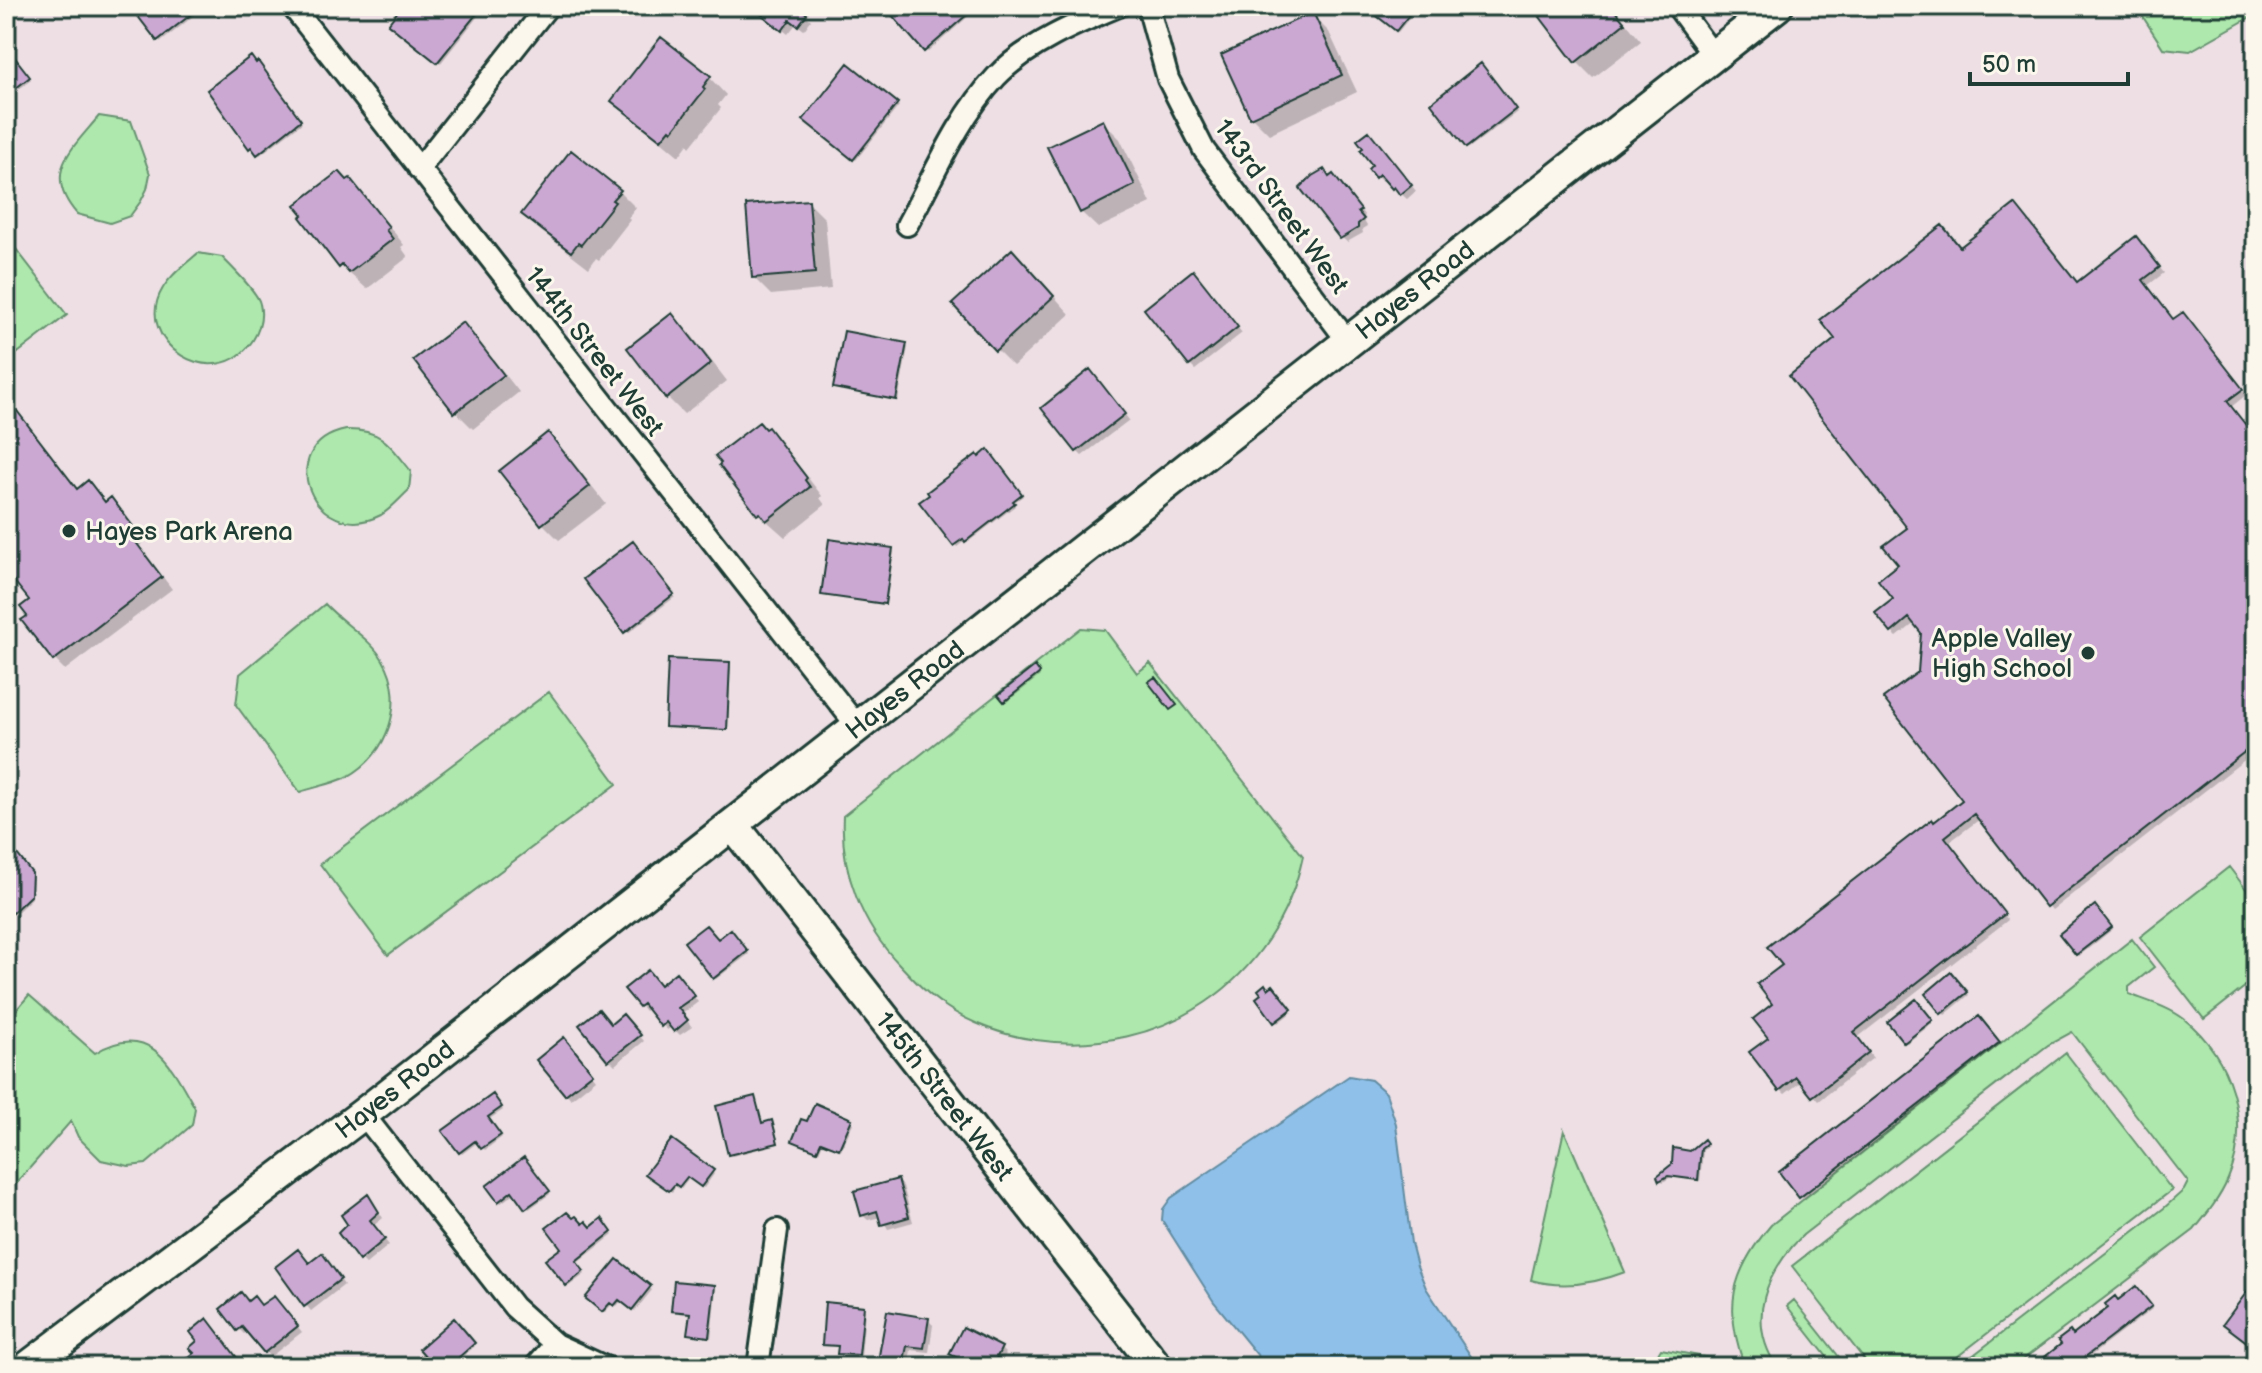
<svg xmlns="http://www.w3.org/2000/svg" width="2262" height="1373" font-family="'Balsamiq Sans',sans-serif">
<style>
.green{fill:#aee8ad;stroke:#669270;stroke-width:2}
.water{fill:#8ec0ea;stroke:#628ca1;stroke-width:2}
.shadow{fill:#0003}
.building{fill:#cba8d2;stroke:#1f3d34;stroke-width:2}
.lines{fill:none;stroke-linecap:round;stroke-linejoin:round}
.street-casing{stroke:#1f3d34;stroke-width:26}
.secondary-casing{stroke:#1f3d34;stroke-width:36}
.street{stroke:#fbf7ec;stroke-width:20}
.secondary{stroke:#fbf7ec;stroke-width:30}
.poi-dot{fill:#1f3d34;stroke:#fbf7ec;stroke-width:3}
.labels{text-anchor:middle;stroke-width:6;stroke-linejoin:round;paint-order:stroke}
.street-label{font-size:26px;fill:#1f3d34;stroke:#fbf7ec}
.poi-label{font-size:26px;fill:#1f3d34;stroke:#fbf7ec;text-anchor:start}
</style>
<rect width="100%" height="100%" fill="#eddfe4"/>
<filter id="ink" filterUnits="userSpaceOnUse"><feTurbulence type="fractalNoise" baseFrequency=".0125" numOctaves="2"/><feDisplacementMap in="SourceGraphic" scale="16" xChannelSelector="R" yChannelSelector="G"/><feConvolveMatrix kernelMatrix="1 2 1 2 8 2 1 2 1" color-interpolation-filters="sRGB"/></filter>
<g filter="url(#ink)">
<!-- green -->
<path class="green" d="M2136,6H2256V14L2190,51L2163,48Z
M99,116L131,121L150,174L147,189L141,201L130,216L110,223L77,214C41,173 72,149 99,116Z
M6,236L67,315L6,362Z
M198,253L222,257C231,267 258,292 260,304C263,317 260,329 253,340C216,397 130,342 163,288C171,274 186,264 198,253Z
M346,430C382,429 390,445 411,471L409,490C400,498 391,509 381,515C314,549 271,445 346,430Z
M325,604C342,623 370,638 383,660C407,700 388,756 347,777C333,784 315,787 300,792L236,705L240,674Z
M1081,628L1105,630L1137,673L1150,663L1303,856C1276,982 1161,1058 1036,1040C1005,1036 971,1024 945,1006C928,995 914,980 900,965C862,926 840,871 843,816Z
M549,692L617,784L388,955L320,864Z
M2229,867L2256,902V978L2204,1019L2140,937Z
M2132,939L2154,967L2129,987V994C2147,1001 2169,1007 2184,1019C2231,1057 2252,1123 2228,1179C2220,1198 2207,1214 2194,1230L2013,1367H1958L2164,1208L2184,1190L2188,1182L2072,1032L2048,1045L1803,1235C1767,1271 1745,1319 1777,1367H1745C1723,1308 1731,1272 1771,1225Z
M29,995L95,1053C151,1019 172,1067 195,1108L192,1125L146,1164L129,1166L101,1160L78,1137L71,1121L6,1195V1022Z
M2066,1053L2172,1190L1944,1367H1870L1792,1266Z
M1564,1130L1625,1272C1594,1284 1563,1289 1531,1280Z
M1794,1300L1847,1367H1835L1787,1306Z
M1661,1349L1716,1359L1717,1367H1650Z"/>
<!-- water -->
<path class="water" d="M1349,1076L1371,1080L1386,1093L1396,1124L1411,1243L1417,1266L1426,1288L1478,1367H1267L1214,1302L1162,1220L1163,1209L1171,1198Z"/>
<!-- shadow -->
<path class="shadow" d="M133,6H206L161,42Z
M405,6H486L440,64L390,24Z
M753,6H811L805,14L811,20L804,30L796,24L788,34Z
M887,6H980L928,52Z
M1366,6H1419L1398,32Z
M1559,6H1612L1641,41L1593,78L1576,61Z
M1312,15L1329,32L1357,92L1269,134L1252,117Z
M662,40L710,78L726,95L718,105L721,108L690,147L688,144L679,156L614,101Z
M6,48L31,80L6,99Z
M256,65H260L302,123L260,155L254,148L250,147Z
M848,66L899,106L856,160L806,120Z
M1481,66L1517,112L1469,148L1433,103Z
M1103,122L1120,139L1151,203L1098,228L1081,212Z
M1374,139L1416,191L1407,199L1385,179L1382,181L1371,169L1375,165Z
M1330,179L1338,181L1365,216L1362,218L1367,226L1362,229L1363,233L1347,242L1341,237Z
M349,180L366,197L404,245L401,247L408,257L367,289L341,266L303,217Z
M619,191L636,208L628,218L630,220L599,260L596,258L589,268L541,231L524,214Z
M808,202L825,219L831,289L771,295L754,278Z
M2141,244L2164,273L2147,286L2174,321L2187,320L2246,395L2231,407L2256,439V751L2052,910L1980,819L1948,843L2008,920L1857,1038L1873,1058L1819,1101L1802,1081L1785,1094L1780,1089L1771,1038L1775,1004L1935,824L1965,800L1919,673L1923,633L1915,623L1897,637L1892,632L1901,565L1960,249L2077,284Z
M1029,269L1070,314L1013,366L996,349Z
M1198,277L1242,333L1195,370L1190,365Z
M672,315L689,332L727,381L684,414L667,397Z
M462,324L479,341L519,392L473,429L456,412L416,361Z
M906,345L908,347L898,401L835,387Z
M1095,377L1129,420L1082,456L1077,451Z
M11,405L78,490L106,504L111,500L122,511L145,541L139,546L172,589L65,670L54,659L29,616L31,600L6,567V409Z
M767,430L784,447L822,496L820,498L825,505L785,537L759,514L722,465Z
M548,435L565,452L606,504L559,540L542,523Z
M988,452L1023,496L1013,503L1015,506L968,542L966,540L957,547L922,502Z
M633,543L675,597L628,633L586,580Z
M892,550L894,552L886,605L823,594Z
M729,664L731,666L728,731L669,728L667,726Z
M1034,669L1040,676L1007,702L1001,695Z
M6,856H16L33,877L32,898L14,915L6,913Z
M2095,908L2113,929L2079,956L2062,934Z
M731,931L749,954L716,979L687,943L718,942Z
M1951,974L1969,995L1945,1015L1927,994Z
M681,980L698,1002L682,1014L692,1027L680,1035L672,1027L667,1030L649,1008L645,1011L627,989L660,987Z
M1273,987L1292,1012L1278,1023L1258,998Z
M1916,1002L1933,1023L1907,1043L1890,1022Z
M1979,1019L2000,1045L1803,1199L1782,1173Z
M628,1022L644,1041L615,1065L610,1060L612,1026Z
M569,1045L596,1079L571,1099L539,1060Z
M492,1096L503,1110L488,1120L502,1137L485,1150L478,1142L462,1154L445,1132Z
M755,1099L763,1125L772,1122L774,1124L779,1144L732,1156L730,1154Z
M851,1121L853,1123L841,1150L823,1142L819,1152L796,1143Z
M672,1142L714,1174L704,1188L690,1177L682,1188L677,1184L672,1192L648,1173Z
M1704,1142L1708,1146L1703,1150L1700,1181L1671,1177L1663,1182L1659,1177Z
M524,1160L550,1194L529,1209L516,1192L501,1203L488,1186Z
M898,1181L903,1186L913,1222L888,1229L881,1217L868,1220L862,1215Z
M372,1202L383,1218L373,1226L389,1245L366,1264L361,1259Z
M601,1221L613,1235L576,1264L585,1274L569,1286L548,1260L564,1248L583,1226L591,1229Z
M327,1260L344,1285L311,1311L288,1284L309,1265Z
M617,1261L652,1290L635,1311L622,1300L617,1306L613,1303L605,1312L588,1298Z
M714,1287L716,1289L711,1338L692,1335L690,1333L691,1314L673,1310Z
M2136,1289L2152,1309L2076,1367H2035Z
M2256,1296V1349L2225,1324Z
M248,1303L261,1307L279,1304L302,1332L270,1357L248,1331L244,1334L239,1329Z
M863,1308L865,1310L861,1357L841,1355L840,1347L824,1344Z
M928,1320L933,1325L929,1352L911,1350L908,1367L886,1365L880,1360Z
M454,1321L475,1346L459,1360L465,1367H437Z
M212,1326L241,1365L239,1367H194L197,1354Z
M1001,1349L1006,1354L999,1367H970L971,1365L952,1353Z"/>
<!-- building -->
<path class="building" d="M130,6H202L157,41Z
M402,6H483L437,63L388,24Z
M751,6H802L800,8L807,14L798,26L790,20L782,31Z
M884,6H977L924,52Z
M1364,6H1416L1396,31Z
M1555,6H1611L1625,23L1575,63L1540,17Z
M1313,12L1342,75L1250,118L1221,55Z
M661,37L711,76L703,87L705,89L672,131L670,129L661,140L611,101Z
M6,46L30,77L6,96Z
M251,56L256,63L258,61L301,120L257,155L251,147L249,149L207,90Z
M848,63L898,103L853,160L803,120Z
M1481,63L1516,109L1466,148L1431,103Z
M1103,120L1135,185L1080,213L1047,147Z
M1369,131L1412,185L1400,195L1394,187L1392,189L1379,174L1375,178L1368,169L1372,165L1360,150L1363,148L1357,140Z
M571,150L621,190L612,200L615,202L581,245L578,243L571,252L521,214Z
M1324,169L1329,177L1333,174L1361,210L1358,212L1364,219L1358,224V228L1340,239L1300,188L1312,176Z
M339,171L347,180L350,178L389,227L386,230L393,239L349,273L342,265L339,268L300,217L303,215L295,205Z
M809,200L815,273L752,278L746,205Z
M2015,204L2077,282L2136,236L2160,267L2143,280L2173,319L2183,312L2243,389L2227,401L2256,438V743L2046,907L1974,814L1945,837L2005,914L1854,1032L1869,1052L1812,1097L1796,1077L1779,1091L1749,1052L1768,1038L1753,1019L1772,1004L1757,984L1782,965L1767,947L1932,819L1934,822L1962,800L1883,698L1918,672L1921,633L1909,618L1891,633L1875,613L1893,599L1878,580L1898,564L1883,546L1907,528L1789,376L1835,339L1820,320L1942,225L1960,247Z
M1012,249L1054,296L995,351L952,304Z
M1193,270L1238,327L1189,366L1144,309Z
M672,313L711,363L666,399L627,348Z
M463,322L504,375L454,413L413,360Z
M844,331L907,343L896,400L833,388Z
M1090,369L1125,414L1076,452L1041,408Z
M11,403L77,489L88,480L105,502L111,497L135,529L129,533L162,577L53,661L21,620L27,616L20,607L29,600L6,571V406Z
M759,422L765,429L768,427L807,478L805,480L810,487L766,521L760,513L757,515L719,465L721,463L715,456Z
M548,432L590,486L541,525L499,471Z
M988,449L1022,494L1013,501L1015,503L965,542L963,539L953,546L919,502L929,495L927,492L977,454L979,457Z
M829,539L893,548L885,604L821,595Z
M633,541L674,594L624,633L583,579Z
M668,659L730,662L727,730L665,727Z
M1035,666L1040,673L1004,702L998,695Z
M1155,677L1177,705L1170,710L1148,682Z
M6,854H17L32,873L31,895L11,914L6,913Z
M2095,905L2112,927L2076,955L2059,934Z
M706,925L718,939L731,929L748,951L713,979L684,942Z
M648,970L660,985L676,972L695,996L678,1008L688,1020L674,1032L666,1022L661,1027L643,1004L639,1007L624,989Z
M1951,972L1968,992L1941,1014L1925,994Z
M1265,984L1268,989L1273,985L1292,1009L1274,1023L1256,998L1261,994L1258,990Z
M1916,999L1933,1020L1904,1043L1887,1022Z
M599,1009L611,1024L623,1014L641,1035L608,1061L579,1025Z
M1979,1016L2000,1042L1799,1198L1779,1172Z
M564,1037L593,1073L565,1095L536,1060Z
M493,1094L502,1107L488,1117L501,1135L481,1149L475,1141L459,1153L442,1131Z
M755,1096L762,1123L772,1120L778,1143L728,1155L716,1106Z
M815,1103L852,1119L839,1149L821,1142L817,1151L792,1141L801,1119L807,1121Z
M672,1139L714,1170L701,1187L687,1177L679,1187L675,1184L669,1191L645,1174Z
M1704,1139L1707,1143L1701,1148L1698,1180L1668,1176L1659,1181L1657,1176L1672,1164L1673,1148L1690,1151Z
M524,1157L550,1191L525,1209L512,1191L498,1202L486,1186Z
M898,1179L909,1217L881,1225L877,1211L861,1216L854,1191Z
M368,1194L379,1212L370,1220L385,1239L359,1261L338,1233L347,1224L341,1215Z
M567,1212L573,1218L576,1216L583,1224L586,1221L591,1227L602,1218L612,1232L576,1261L584,1271L566,1286L545,1260L561,1248L546,1228Z
M298,1249L309,1263L322,1253L341,1279L304,1307L275,1267Z
M617,1259L651,1286L632,1310L619,1300L614,1306L610,1303L602,1312L585,1298Z
M674,1281L715,1285L709,1337L687,1334L690,1313L671,1311Z
M2136,1286L2152,1306L2072,1367H2032L2061,1344L2058,1340L2070,1331L2073,1335L2108,1308L2105,1304L2115,1296L2118,1300Z
M2249,1289L2256,1293V1333L2248,1343L2223,1324Z
M241,1292L248,1301L254,1296L261,1305L274,1296L298,1326L264,1353L242,1327L237,1331L220,1309Z
M825,1302L864,1306L859,1355L837,1354L838,1346L822,1345Z
M887,1311L929,1318L924,1348L907,1346L903,1365L878,1361Z
M207,1318L238,1359L229,1367H191L186,1359L194,1353L189,1348L197,1341L190,1332Z
M454,1318L475,1343L459,1357L467,1367H435L419,1349Z
M963,1327L1002,1347L992,1367H967L969,1363L949,1354Z"/>
<g class="lines">
<defs>
<path id="street" d="M292,6L858,727
M1148,6L1168,79L1204,150L1349,343
M1677,6L1713,55
M419,169L548,6
M907,225C934,176 957,119 996,77C1027,44 1078,23 1119,6
M363,1114L514,1307L555,1344L605,1367
M535,1367L555,1344
M758,1367L777,1230"/>
<g id="secondary">
<path id="s1" d="M733,825L1157,1367"/>
<path id="s2" d="M28,1367L363,1114L1777,6"/>
</g>
</defs>
<!-- street casing -->
<use href="#street" class="street-casing"/>
<!-- secondary casing -->
<use href="#secondary" class="secondary-casing"/>
<!-- street -->
<use href="#street" class="street"/>
<!-- secondary -->
<use href="#secondary" class="secondary"/>
</g>
</g>
<!-- markers -->
<g class="poi-dot">
<circle cx="69" cy="531" r="8"/>
<circle cx="2088" cy="653" r="8"/>
</g>
<g class="labels">
<!-- street labels -->
<g class="street-label">
<text transform="translate(1282 206) rotate(54)" y="9">143rd Street West</text>
<text dy="9" stroke="none"><textPath href="#s2" startOffset="1756">Hayes Road</textPath></text>
<text transform="translate(595 351) rotate(52)" y="9">144th Street West</text>
<text dy="9" stroke="none"><textPath href="#s2" startOffset="1108">Hayes Road</textPath></text>
<text dy="9" stroke="none"><textPath href="#s2" startOffset="460">Hayes Road</textPath></text>
<text dy="9" stroke="none"><textPath href="#s1" startOffset="344">145th Street West</textPath></text>
</g>
<!-- poi labels -->
<g class="poi-label">
<text x="85" y="540">Hayes Park Arena</text>
<text x="2072" y="647" text-anchor="end">Apple Valley<tspan x="2072" dy="30">High School</tspan></text>
</g>
</g>
<!-- margin -->
<rect width="2262" height="1373" fill="none" stroke="#fbf7ec" stroke-width="32"/>
<rect x="16" y="16" width="2230" height="1341" fill="none" stroke="#1f3d34" stroke-width="3" filter="url(#ink)"/>
<!-- scale -->
<path d="M1970 72v12h158v-12" fill="none" stroke="#1f3d34" stroke-width="4"/>
<text x="1982" y="72" font-size="24" fill="#1f3d34" stroke="#fbf7ec" stroke-width="6" paint-order="stroke">50 m</text>
</svg>
